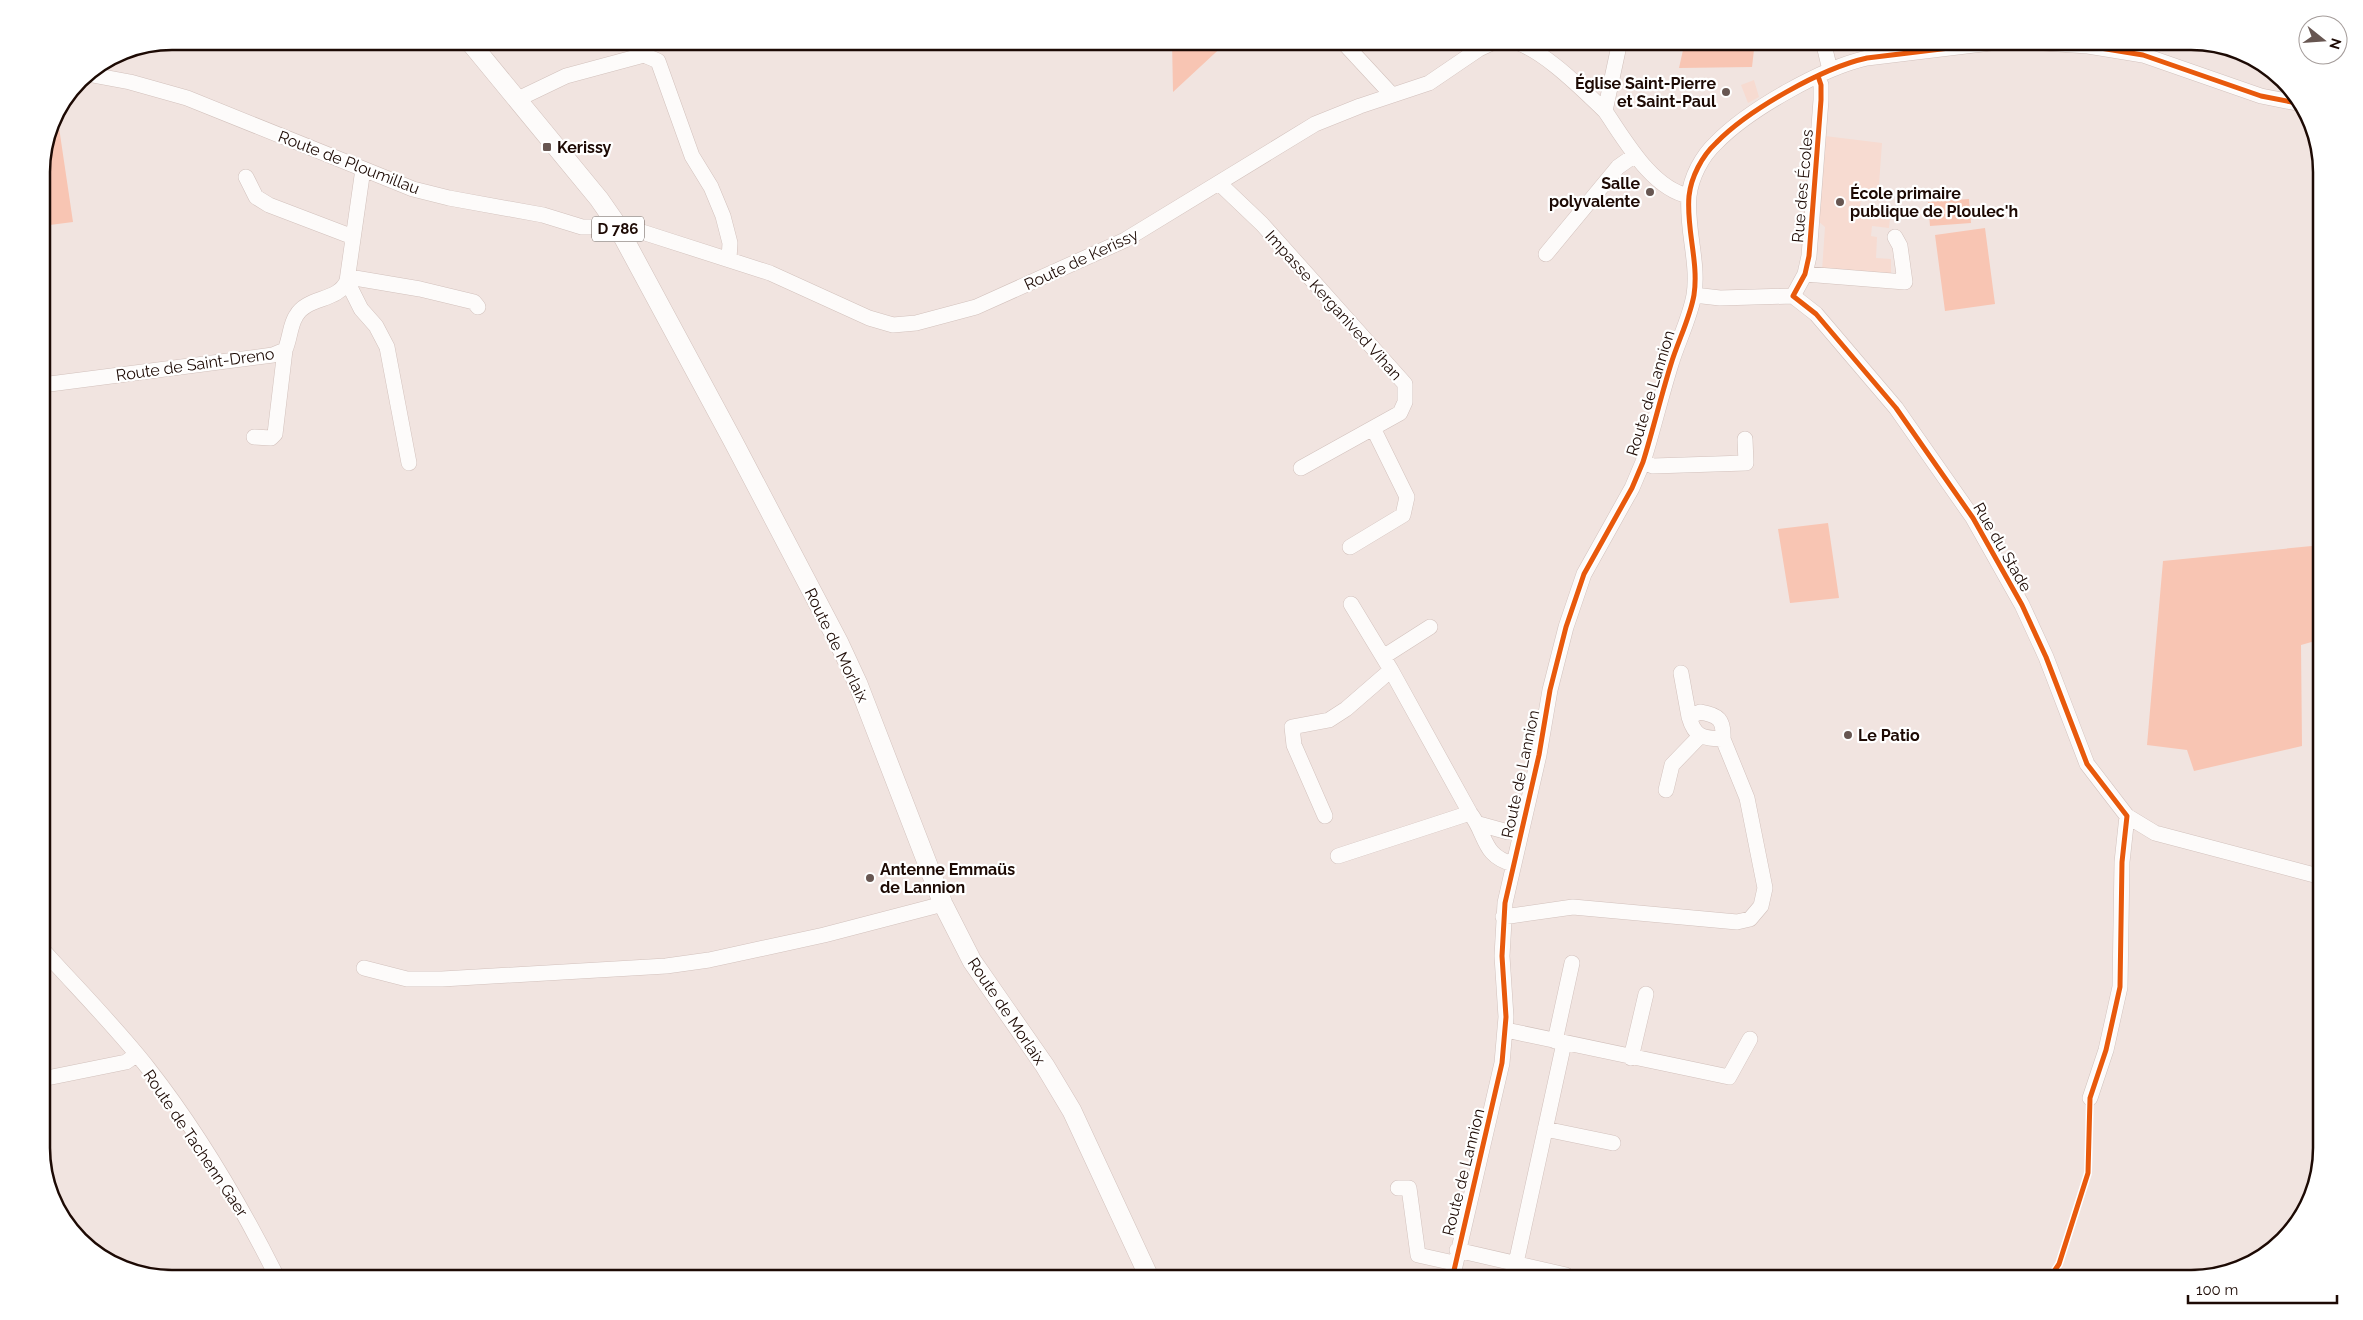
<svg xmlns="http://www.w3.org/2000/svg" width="2363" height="1320" font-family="Raleway,sans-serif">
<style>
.built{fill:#f7dbd1}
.green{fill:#f8c5b3}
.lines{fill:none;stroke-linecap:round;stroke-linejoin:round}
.minor-casing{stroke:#d2c1bc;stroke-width:16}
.major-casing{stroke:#d2c1bc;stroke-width:20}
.minor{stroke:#fdfbfa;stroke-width:15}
.major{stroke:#fdfbfa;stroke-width:19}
.cycleway-casing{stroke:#fff;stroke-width:8}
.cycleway{stroke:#e8590c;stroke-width:5}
.poi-dot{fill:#675651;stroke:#fff;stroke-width:2}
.labels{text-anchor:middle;stroke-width:4.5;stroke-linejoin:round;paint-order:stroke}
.shield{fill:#fff;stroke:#61544f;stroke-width:1}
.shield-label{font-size:15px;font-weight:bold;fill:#1d0a04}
.poi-label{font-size:16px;font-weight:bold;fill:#1d0a04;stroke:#fff;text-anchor:start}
.street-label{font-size:16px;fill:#1d0a04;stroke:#fff}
.rim{fill:none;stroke:#1d0a04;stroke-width:2.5}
</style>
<rect width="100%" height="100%" fill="#f1e4e0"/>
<!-- built -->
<path class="built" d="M1754,80L1759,97L1748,103L1741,85Z
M1825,136L1882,143L1878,198H1861L1860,207L1869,208L1868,216L1890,218L1889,228L1872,226L1871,236L1877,237L1876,258L1891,259V276L1822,271L1825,227L1818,221Z"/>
<!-- green -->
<path class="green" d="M1172,41H1228L1173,92Z
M1685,41H1755L1752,67L1679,68Z
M57,114L73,222L42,226C42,192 37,143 57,114Z
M1969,199L1971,223L1930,226L1928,202Z
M1985,228L1995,304L1945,311L1935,235Z
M1828,523L1839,598L1790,603L1778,529Z
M2322,545V639L2301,645L2302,746L2194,771L2187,750L2147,745L2163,561Z"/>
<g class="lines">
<defs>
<path id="minor" d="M1342,41L1392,95
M1511,41C1541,47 1583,90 1605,111
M1620,41L1605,111C1625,140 1652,189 1689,196
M1823,41L1830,70
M2013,41L2088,46L2143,55L2261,96L2302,104
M87,74L130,82L187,98L413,189L449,198L543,215L582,227H608L615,222
M518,99L566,76L644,55L658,61L692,156L711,187L723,216L730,243L729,259
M246,177L256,197L269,205L353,237
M1220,184L1262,224L1405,384V402L1400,413L1301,468
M639,231L770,273L869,318L893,325L916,323L976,307L1125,240L1315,124L1360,106L1429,83L1479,49L1496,41
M1546,254L1618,167L1635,155
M1805,274L1905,282L1900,246L1895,237
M349,277L420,289L474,302L478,307
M347,281L361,309L376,326L387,347L409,463
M1694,295L1720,298L1793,296
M1793,296L1816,314L1896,408L1973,518L2022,605L2046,657L2087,764L2127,816L2155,833L2322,877
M1793,296L1805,274L1809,256L1821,100V85L1818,76
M42,385L273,355L285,350C290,339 290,325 296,316C307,296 338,302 347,281L363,169
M254,437L271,438L275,434L285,350
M1643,462L1653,466L1746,463L1745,439
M1350,547L1403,515L1407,497L1374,430
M1351,604L1391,670L1470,813C1487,835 1482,856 1513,864
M1383,657L1430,627
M1681,673L1689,717
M1700,712C1719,715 1724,720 1723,739C1703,738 1695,738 1689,717Z
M1666,790L1672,765L1700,736
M1325,816L1294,745L1292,727L1329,720L1346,709L1391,670
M1479,824L1508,832H1521
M1338,856L1470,813
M1503,917L1573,907L1737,922L1750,919L1761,906L1765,888L1747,798L1723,739
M42,949C77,988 116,1027 148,1068C199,1133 241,1205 278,1279
M364,968L407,979H442L666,966L709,960L824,935L943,904
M1506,1030L1729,1077L1750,1039
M1555,1041L1572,963
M1631,1058L1646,994
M42,1079L126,1062L136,1055
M2090,1098L2106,1050L2120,987L2122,862L2127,816
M1545,1129L1613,1143
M1398,1188H1409L1418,1255L1454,1263
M1457,1250L1566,1275
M1516,1263L1564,1043
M1452,1279L1502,1063L1506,1017L1502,956L1505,903L1539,755L1550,690L1566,627L1584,574L1632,488L1643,462C1653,430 1661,396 1671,364C1678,341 1690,318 1694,295C1699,262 1686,229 1689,196C1691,177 1702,156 1716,143C1748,110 1822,68 1867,58L2007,41"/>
<path id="major" d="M469,41L599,199L615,222L733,441L839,643L858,684L943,904L972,961L1045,1066L1072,1111L1150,1279"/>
</defs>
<!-- minor casing -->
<use href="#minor" class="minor-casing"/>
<!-- major casing -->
<use href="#major" class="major-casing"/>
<!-- minor -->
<use href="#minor" class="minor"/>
<!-- major -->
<use href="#major" class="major"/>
<defs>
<path id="cycleway" d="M2013,41L2088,46L2143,55L2261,96L2302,104
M1818,76L1821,85V100L1809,256L1805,274L1793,296L1816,314L1896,408L1973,518L2022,605L2046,657L2087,764L2127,816L2122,862L2120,987L2106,1050L2090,1098L2088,1173L2059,1264L2049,1279
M1452,1279L1502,1063L1506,1017L1502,956L1505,903L1539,755L1550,690L1566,627L1584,574L1632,488L1643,462C1653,430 1661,396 1671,364C1678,341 1690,318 1694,295C1699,262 1686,229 1689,196C1691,177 1702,156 1716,143C1748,110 1822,68 1867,58L2007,41"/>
</defs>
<!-- cycleway casing -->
<use href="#cycleway" class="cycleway-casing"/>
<!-- cycleway -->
<use href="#cycleway" class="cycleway"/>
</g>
<!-- markers -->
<g class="poi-dot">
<circle cx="1726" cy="92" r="5"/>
<rect x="542" y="142" width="10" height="10" rx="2.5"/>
<circle cx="1650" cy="192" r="5"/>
<circle cx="1840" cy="202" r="5"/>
<circle cx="1848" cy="735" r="5"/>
<circle cx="870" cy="878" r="5"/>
</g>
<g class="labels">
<!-- shield labels -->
<rect class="shield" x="592" y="216.5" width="52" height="25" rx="4"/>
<g class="shield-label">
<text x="618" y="234">D 786</text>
</g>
<!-- poi labels -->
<g class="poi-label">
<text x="1716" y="89" text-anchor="end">Église Saint-Pierre<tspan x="1716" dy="18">et Saint-Paul</tspan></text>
<text x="557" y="153">Kerissy</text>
<text x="1640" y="189" text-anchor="end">Salle<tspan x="1640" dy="18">polyvalente</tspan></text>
<text x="1850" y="199">École primaire<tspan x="1850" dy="18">publique de Ploulec'h</tspan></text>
<text x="1858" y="741">Le Patio</text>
<text x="880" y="875">Antenne Emmaüs<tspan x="880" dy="18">de Lannion</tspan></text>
</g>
<!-- street labels -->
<g class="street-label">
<text transform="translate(349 162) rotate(21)" y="6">Route de Ploumillau</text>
<text transform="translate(1802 186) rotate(-85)" y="6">Rue des Écoles</text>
<text transform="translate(1081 259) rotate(-25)" y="6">Route de Kerissy</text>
<text transform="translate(1334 305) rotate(48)" y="6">Impasse Kerganived Vihan</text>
<text transform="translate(195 364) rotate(-8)" y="6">Route de Saint-Dreno</text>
<text transform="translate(1650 393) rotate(-73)" y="6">Route de Lannion</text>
<text transform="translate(2003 547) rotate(60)" y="6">Rue du Stade</text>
<text transform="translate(837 645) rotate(64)" y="6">Route de Morlaix</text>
<text transform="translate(1520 774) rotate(-78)" y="6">Route de Lannion</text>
<text transform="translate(1007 1011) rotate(56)" y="6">Route de Morlaix</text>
<text transform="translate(196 1143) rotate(56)" y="6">Route de Tachenn Gaer</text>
<text transform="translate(1463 1172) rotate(-76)" y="6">Route de Lannion</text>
</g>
</g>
<!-- crop -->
<path d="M0 0H2363V1320H0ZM172 50H2191A122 122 0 0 1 2313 172V1148A122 122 0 0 1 2191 1270H172A122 122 0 0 1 50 1148V172A122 122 0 0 1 172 50Z" fill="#fff" fill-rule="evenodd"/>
<path class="rim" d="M172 50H2191A122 122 0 0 1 2313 172V1148A122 122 0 0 1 2191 1270H172A122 122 0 0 1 50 1148V172A122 122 0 0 1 172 50Z"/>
<!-- north arrow -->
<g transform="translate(2323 40) rotate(107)"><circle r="24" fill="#ffffff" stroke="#a59d9b"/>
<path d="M0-4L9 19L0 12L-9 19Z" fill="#675651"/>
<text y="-8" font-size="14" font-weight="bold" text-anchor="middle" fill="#1d0a04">N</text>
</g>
<!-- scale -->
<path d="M2188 1295v8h149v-8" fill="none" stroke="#1d0a04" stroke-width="2.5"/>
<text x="2196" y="1295" font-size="15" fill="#1d0a04" stroke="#ffffff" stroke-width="4" paint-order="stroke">100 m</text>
</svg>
